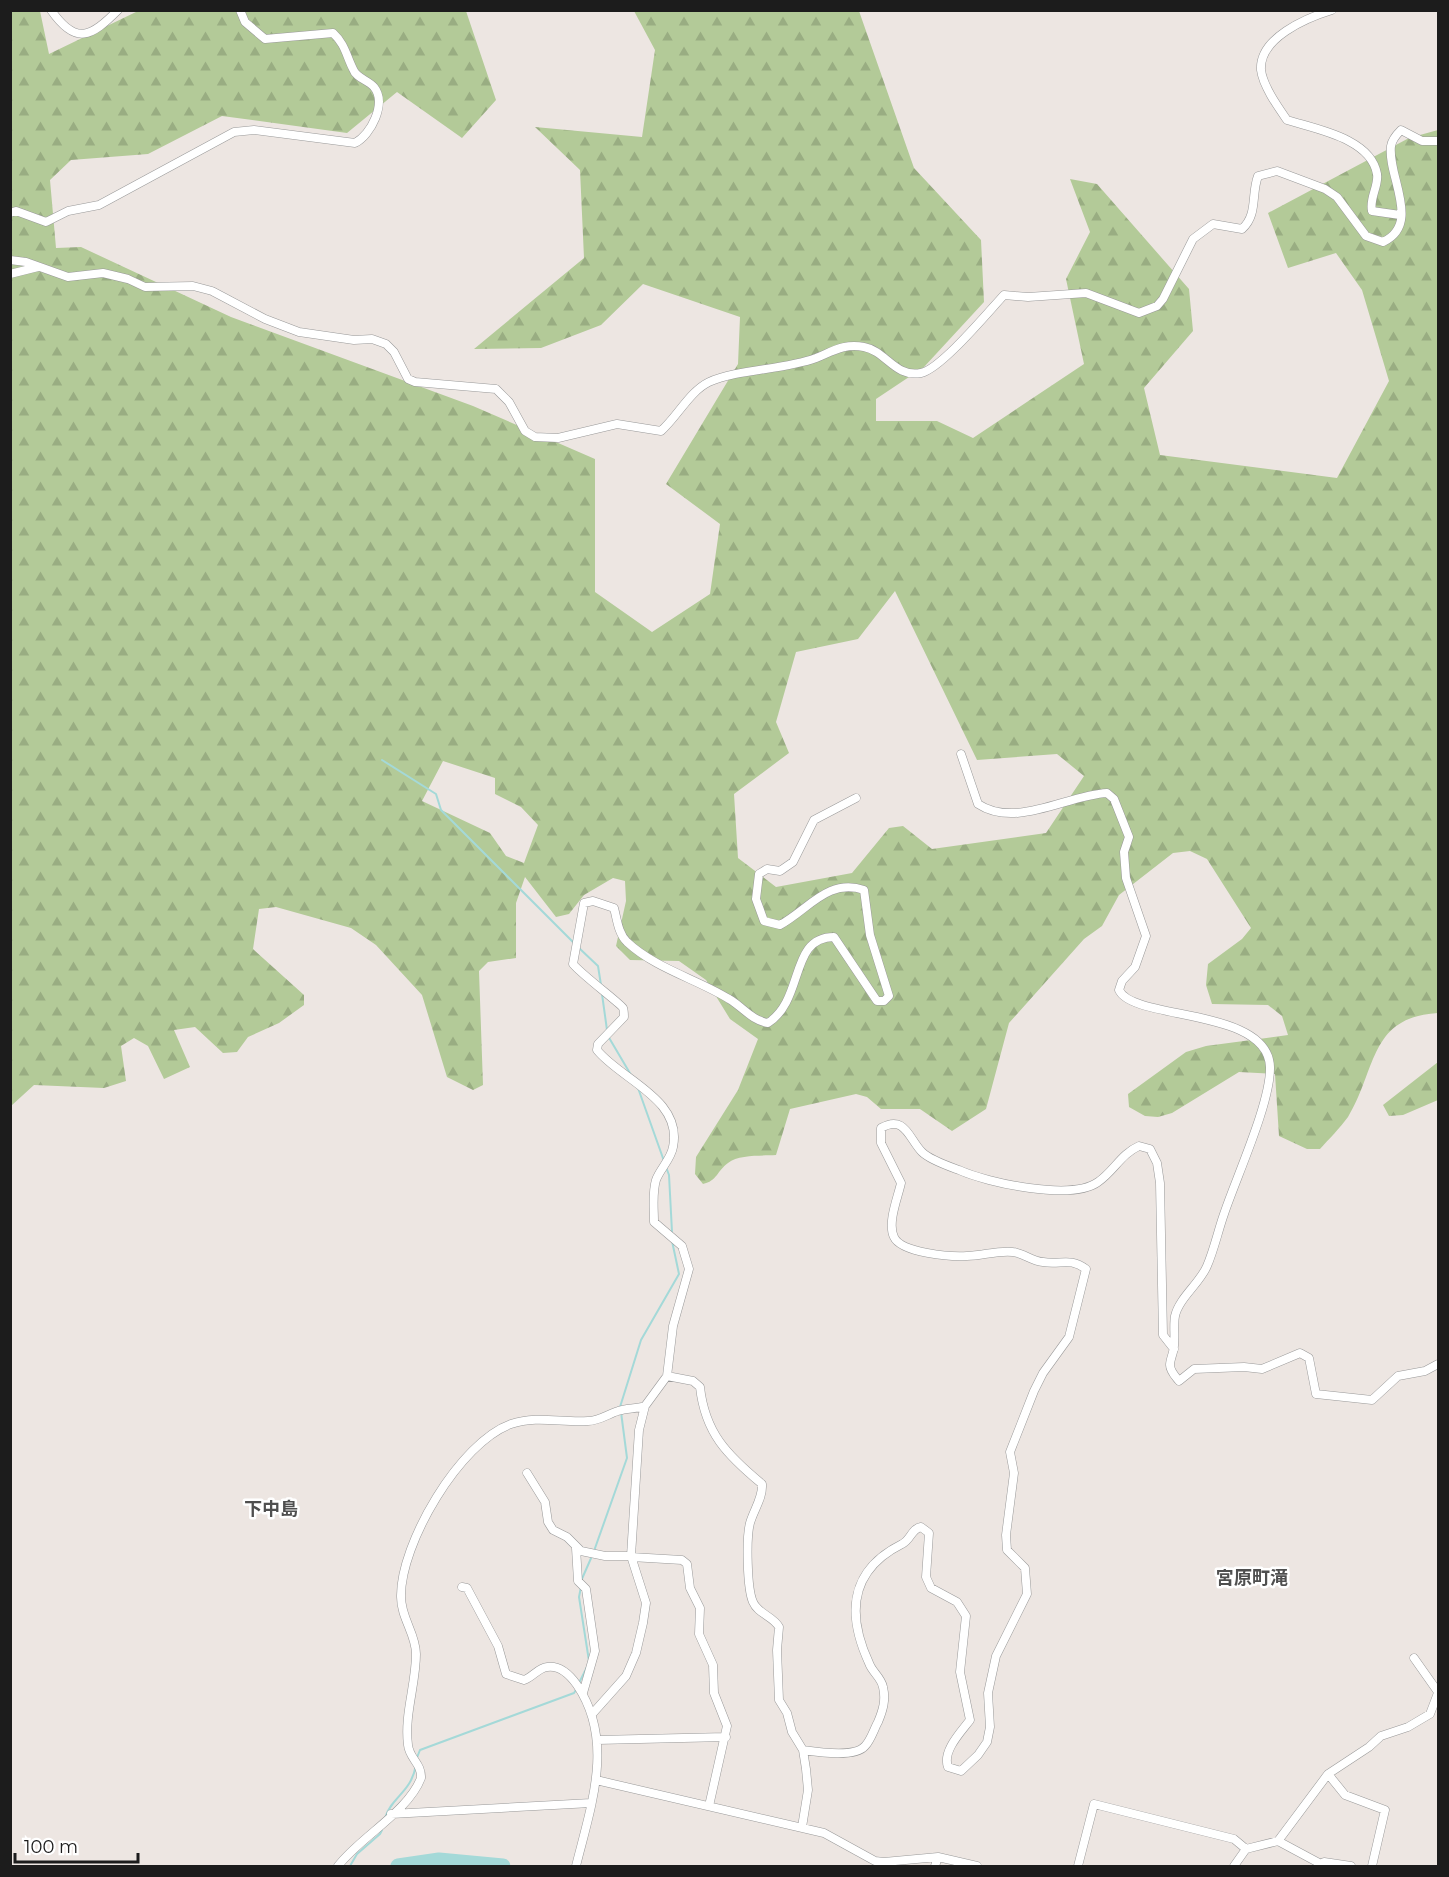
<svg xmlns="http://www.w3.org/2000/svg" width="1449" height="1877" font-family="Montserrat,'Noto Sans JP',sans-serif">
<style>
.forest{fill:url(#forest-firs);fill-rule:evenodd}
.lines{fill:none;stroke-linecap:round;stroke-linejoin:round}
.stream{stroke:#a4d9d8;stroke-width:2}
.river{stroke:#a4d9d8;stroke-width:15}
.street-casing{stroke:#999;stroke-width:9}
.street{stroke:#fff;stroke-width:8}
.labels{text-anchor:middle;stroke-width:5;stroke-linejoin:round;paint-order:stroke}
.quarter-label{font-size:18px;font-weight:bold;fill:#4f4f4f;stroke:#fff}
</style>
<defs>
<pattern id="forest-firs" width="22" height="20" patternUnits="userSpaceOnUse" patternTransform="scale(1.5)"><rect width="22" height="20" fill="#b3ca98"/><path d="M5 1l3.5 6h-7zM16 11l3.5 6h-7z" fill="#99ad82"/></pattern>
</defs>
<rect width="100%" height="100%" fill="#ede6e2"/>
<!-- forest -->
<path class="forest" d="M11,11H40L49,54L138,11H466L496,100L462,138L397,92L347,133L222,116L148,154L71,160L50,180L56,248L81,247L231,317L473,406L595,459V592L652,632L710,594L720,524L666,484L738,364L740,317L643,284L601,325L541,348L474,349L584,258L580,170L535,127L642,137L655,50L634,11H859L914,168L981,240L984,302L924,367L876,399V421H937L973,438L1084,364L1066,279L1090,232L1070,179L1097,184L1189,289L1193,331L1144,388L1160,455L1337,478L1389,381L1362,290L1336,253L1288,268L1268,213L1409,138L1438,130V1013C1369,1017 1377,1069 1348,1117C1340,1128 1329,1139 1320,1149H1307L1279,1136L1275,1074L1239,1072L1172,1113L1158,1117L1145,1116L1129,1107L1128,1094L1186,1052L1206,1046L1288,1035L1282,1016L1268,1005L1212,1004L1206,985L1208,964L1242,939L1251,928L1207,859L1190,851L1173,853L1119,895L1102,926L1084,939L1009,1023L986,1109L952,1131L920,1109H881L867,1097L856,1094L790,1109L776,1155C762,1156 739,1154 728,1163C717,1171 717,1181 703,1184L695,1174L696,1157L738,1090L758,1039L730,1019L706,980L679,961L630,960L616,946L626,901L625,881L613,878L584,895L569,914L556,917L525,877L516,903V958L488,962L479,971L483,1085L473,1090L447,1077L422,995L376,945L351,928L276,907L259,909L253,949L304,995V1005L279,1023L248,1037L237,1052L223,1053L195,1027L174,1030L190,1067L164,1079L148,1046L134,1038L121,1046L126,1081L104,1088L34,1085L11,1106ZM895,591L977,760L1057,754L1084,776L1046,833L932,849L903,826L889,828L852,873L776,887L738,858L734,794L789,753L776,722L796,652L858,639ZM443,761L495,778V794L521,807L538,825L524,863L506,856L490,833L422,801Z
M1438,1062V1100L1403,1115L1389,1116L1383,1105Z"/>
<g class="lines">
<!-- stream -->
<path class="stream" d="M382,760L436,794L441,810L575,944
M579,948L598,966L601,985
M602,994L607,1030
M608,1036L631,1075
M638,1088L664,1161
M666,1167L669,1175L672,1232
M620,1407L641,1340L679,1274L672,1241
M594,1551L627,1458L621,1412
M581,1581L592,1556
M581,1587L579,1597L589,1661
M579,1683L587,1667
M416,1760L420,1750L574,1693L577,1688
M385,1818C392,1796 411,1793 416,1765
M350,1866L357,1854L380,1834L382,1830"/>
<!-- river -->
<path class="river" d="M398,1866L439,1860L503,1866"/>
<defs>
<path id="street" d="M51,10C76,46 91,37 118,10
M1332,10C1306,18 1259,38 1261,70C1263,86 1278,107 1287,120C1315,129 1371,138 1377,174C1379,186 1369,198 1372,211L1400,215
M10,213L16,211L46,222L68,211L99,205L234,132L254,130L355,143C371,135 387,103 374,87C368,80 356,78 353,69C346,55 345,44 333,33L265,39L245,22L240,10
M10,260L26,262L68,277L103,273L128,279L145,287L193,286L212,291L265,319L299,332L354,340L372,339L386,344L394,352L408,379L415,382L496,389L509,402L525,431L535,437L558,438L617,424L661,431C677,417 690,391 709,382C738,369 784,370 816,358C833,351 845,343 864,347C886,351 895,378 921,373C941,369 989,311 1004,295L1028,297L1086,293L1139,313L1157,306L1163,299L1193,239L1213,224L1242,229C1258,215 1251,194 1258,176L1277,171L1325,189L1337,197L1366,236L1383,242C1422,224 1387,176 1391,146C1392,139 1397,134 1401,130L1422,141H1438
M10,274L38,267
M961,754L978,804C1016,829 1067,795 1107,793L1114,799L1129,837L1124,852L1126,878L1146,936L1135,967L1122,981L1119,990C1133,1021 1268,1007 1270,1067C1271,1102 1236,1178 1224,1214C1218,1231 1214,1250 1207,1266C1200,1283 1179,1298 1175,1316C1173,1327 1176,1340 1173,1352C1172,1356 1170,1361 1170,1365C1170,1371 1175,1376 1179,1381L1194,1369L1244,1367L1262,1369L1300,1353L1309,1358L1316,1394L1372,1400L1398,1376L1425,1371L1438,1364
M667,1376L693,1381L700,1387C705,1433 727,1455 762,1484C763,1498 754,1509 750,1523C746,1538 747,1589 753,1602C758,1614 773,1616 779,1627L777,1650L779,1700L787,1713L792,1732L803,1750L806,1769L808,1790L802,1827
M527,1473L545,1502L548,1522L553,1530L567,1537L581,1551L605,1556H631
M576,1548L578,1581L586,1589L595,1651L583,1693
M631,1557L682,1560L687,1564L690,1588L700,1608L699,1634L713,1665L714,1693L727,1726L709,1806
M462,1587L467,1588L498,1646L506,1674L524,1680C533,1677 538,1668 547,1667C560,1665 570,1675 577,1685C615,1741 591,1806 576,1866
M1414,1658L1438,1692
M593,1713L626,1676L636,1653L643,1623L646,1603L631,1556L639,1430L645,1406L667,1376L673,1326L689,1269L682,1246L654,1222C654,1208 652,1193 656,1180C660,1169 671,1159 673,1147C683,1099 621,1080 597,1050L598,1044L624,1017C624,1014 624,1010 623,1008C621,1004 582,975 573,964L584,903L593,901L614,908C617,919 618,933 627,942C656,969 697,979 729,999C743,1007 751,1020 768,1023C805,999 789,937 834,937L877,1001H884L889,996L870,935L864,890C828,878 809,909 780,925L764,921L756,899L759,874L767,869L780,871L793,862L814,820L856,798
M597,1740L726,1737
M803,1750C817,1752 855,1758 865,1746C871,1740 874,1729 878,1722C883,1710 886,1700 883,1687C881,1677 872,1672 869,1663C846,1613 850,1570 902,1544C911,1540 911,1529 921,1527L929,1533L926,1577L931,1588L957,1602L966,1616L960,1672L970,1720C961,1732 942,1751 948,1767L961,1771L978,1755L987,1742L990,1727L988,1693L996,1656L1027,1594L1025,1568L1007,1550L1006,1535L1014,1473L1010,1452L1034,1391L1043,1373L1069,1337L1086,1269C1070,1257 1061,1265 1043,1262C1032,1261 1023,1253 1013,1252C998,1250 982,1256 967,1256C951,1257 901,1253 894,1237C887,1223 898,1197 901,1183L881,1143V1128C905,1114 909,1139 922,1152C930,1160 948,1166 959,1170C988,1183 1072,1201 1098,1182C1114,1171 1121,1154 1139,1146L1150,1149L1157,1163L1160,1183L1163,1335L1174,1349
M1328,1774L1345,1795L1385,1810L1372,1866
M596,1780L824,1833L875,1861L884,1862L938,1857L977,1866
M391,1814L591,1803
M1278,1841L1328,1774L1369,1747L1381,1736L1408,1727L1430,1714L1438,1693
M1318,1865L1324,1862L1351,1866
M338,1866C360,1837 408,1812 421,1778C422,1764 409,1758 408,1745C404,1715 416,1684 416,1654C416,1634 401,1618 401,1597C400,1544 460,1442 511,1424C537,1415 562,1423 588,1421C599,1421 608,1414 618,1411C627,1408 636,1409 645,1406
M935,1866L938,1857
M1078,1866L1094,1804L1234,1839L1246,1849
M1234,1866L1246,1849L1278,1841L1319,1863"/>
</defs>
<!-- street casing -->
<use href="#street" class="street-casing"/>
<!-- street -->
<use href="#street" class="street"/>
</g>
<g class="labels">
<!-- quarter labels -->
<g class="quarter-label">
<text x="271" y="1515">下中島</text>
<text x="1252" y="1584">宮原町滝</text>
</g>
</g>
<!-- border -->
<rect width="1449" height="1877" fill="none" stroke="#1c1c1c" stroke-width="24"/>
<!-- scale -->
<path d="M15 1853v9h123v-9" fill="none" stroke="#1c1c1c" stroke-width="3"/>
<text x="24" y="1853" font-size="18" fill="#1c1c1c" stroke="#ffffff" stroke-width="4.5" paint-order="stroke">100 m</text>
</svg>
